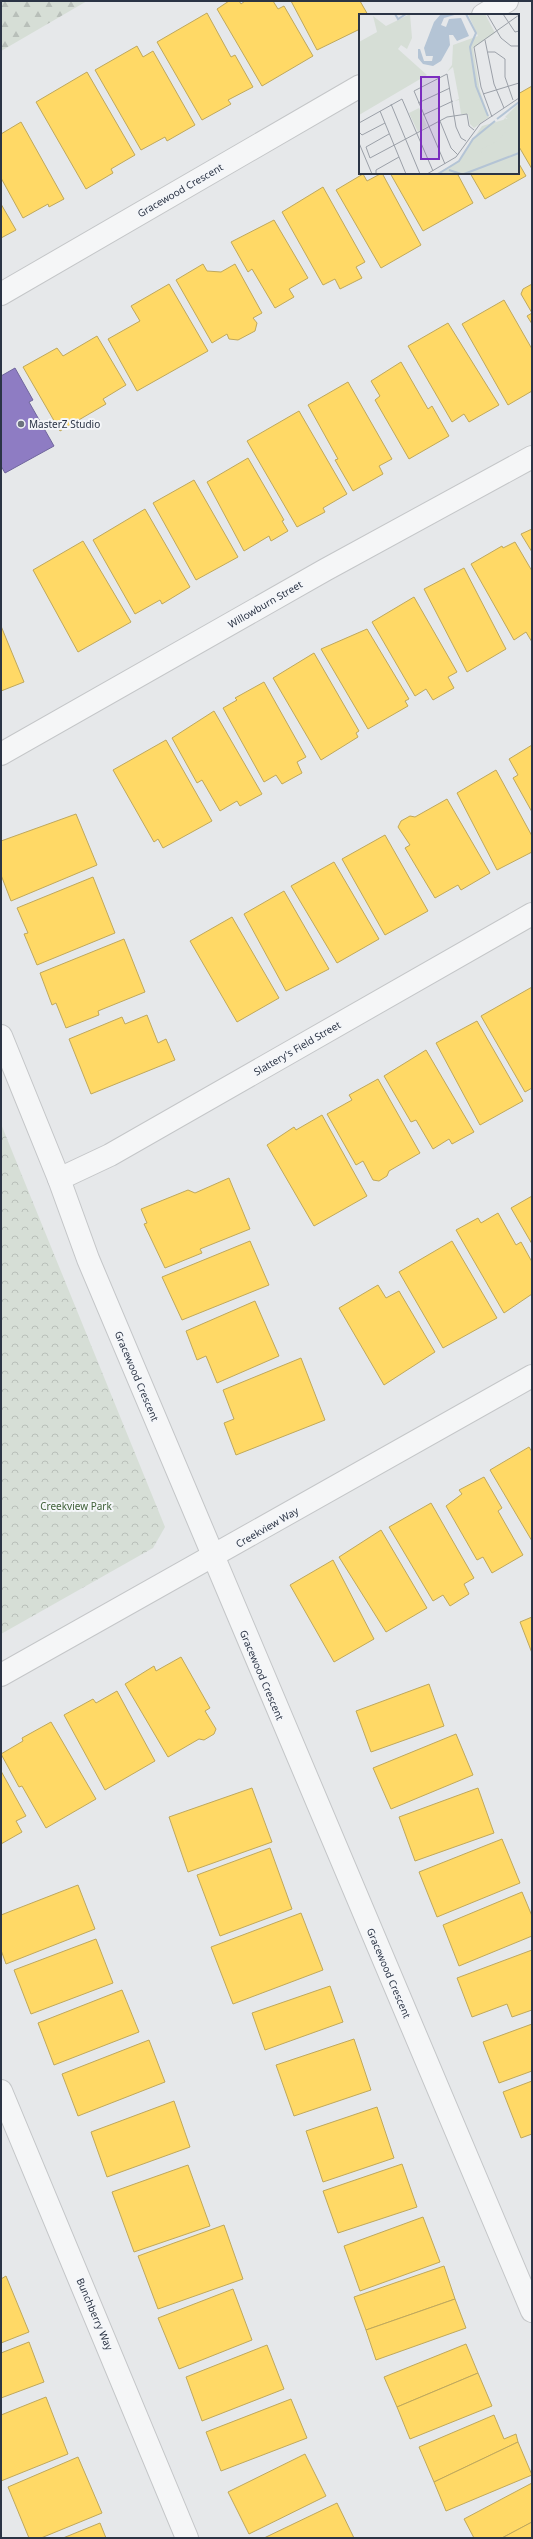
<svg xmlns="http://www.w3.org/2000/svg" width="533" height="2539" viewBox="0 0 533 2539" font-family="'Noto Sans',sans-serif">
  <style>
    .forest { fill: url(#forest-firs) }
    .park { fill: url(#park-crowns) }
    .homes { fill: #ffd966; stroke: #bfa85c }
    .offices { fill: #8e7cc3; stroke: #70669d }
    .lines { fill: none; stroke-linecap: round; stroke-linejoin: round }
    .street-casing { stroke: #c4c6c8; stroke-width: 24 }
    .street { stroke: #f5f6f7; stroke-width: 22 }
    .poi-dot { fill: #6c737f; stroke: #f4f6f9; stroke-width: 1.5 }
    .labels { text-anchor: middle; stroke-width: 4; stroke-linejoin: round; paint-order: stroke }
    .street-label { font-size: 10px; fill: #2b3445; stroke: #f4f6f9 }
    .poi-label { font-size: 10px; fill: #2b3445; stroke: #f4f6f9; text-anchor: start }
    .park-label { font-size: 10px; fill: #3f6138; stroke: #f4f6f9 }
    .inset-river { fill: none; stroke: #b4c4d5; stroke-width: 2 }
    .inset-road { fill: none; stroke: #9ba0a8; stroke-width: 1 }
    .view { fill: #7b2cbf; fill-opacity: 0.15; stroke: #7b2cbf; stroke-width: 2 }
    .inset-edge { fill: none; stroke: #2b3445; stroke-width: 2 }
  </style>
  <defs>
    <pattern id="forest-firs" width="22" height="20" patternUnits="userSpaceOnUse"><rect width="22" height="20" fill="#d6ded6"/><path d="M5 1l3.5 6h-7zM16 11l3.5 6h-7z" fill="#b8bfb9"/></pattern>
    <pattern id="park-crowns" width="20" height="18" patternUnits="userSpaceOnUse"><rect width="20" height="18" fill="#d6ded6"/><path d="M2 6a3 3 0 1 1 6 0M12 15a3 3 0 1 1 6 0" fill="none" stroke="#b8bfb9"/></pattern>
  </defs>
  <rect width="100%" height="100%" fill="#e6e8ea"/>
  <path class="forest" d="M 1,1 L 87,1 L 1,51 Z"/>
  <path class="park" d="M 1,1124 L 165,1527 L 153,1548 L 1,1634 Z"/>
  <g class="homes">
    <path d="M 229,1 L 239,1 L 241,4 L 245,1 L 273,1 L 278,9 L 284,6 L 313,56 L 262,86 L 217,9 Z"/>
    <path d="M 291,1 L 360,1 L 368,15 L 360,15 L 360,29 L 317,50 Z"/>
    <path d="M 207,13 L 231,57 L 235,55 L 253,87 L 228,100 L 231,104 L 202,120 L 157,42 Z"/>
    <path d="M 137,46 L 143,57 L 153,51 L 195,125 L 167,141 L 165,137 L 141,150 L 95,70 Z"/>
    <path d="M 87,72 L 135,155 L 111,169 L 113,173 L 86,189 L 36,102 Z"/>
    <path d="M 532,86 L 532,169 L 518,145 L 518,94 Z"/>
    <path d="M 21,122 L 64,199 L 49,207 L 48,204 L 23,218 L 1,178 L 1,134 Z"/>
    <path d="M 518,162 L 526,176 L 485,199 L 470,173 L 518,173 Z"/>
    <path d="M 382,173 L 421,245 L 381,268 L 336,190 L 363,174 L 367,181 Z"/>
    <path d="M 390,173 L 457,173 L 473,203 L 423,231 Z"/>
    <path d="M 323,187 L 365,262 L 356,267 L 362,278 L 340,289 L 335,279 L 323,285 L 282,212 Z"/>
    <path d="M 1,204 L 16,230 L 1,238 Z"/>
    <path d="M 274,220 L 308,278 L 289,289 L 294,297 L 275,308 L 252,269 L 248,272 L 231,242 Z"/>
    <path d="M 203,264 L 207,271 L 221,272 L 235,264 L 262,313 L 253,318 L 257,323 L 255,331 L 238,340 L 229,339 L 227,334 L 212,343 L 176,280 Z"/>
    <path d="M 169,284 L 208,351 L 137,391 L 108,339 L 140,321 L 131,306 Z"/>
    <path d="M 532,284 L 532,324 L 527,316 L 532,313 L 521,294 L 523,289 Z"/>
    <path d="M 504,300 L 532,349 L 532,391 L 508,405 L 462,324 Z"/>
    <path d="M 448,323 L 499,405 L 469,422 L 464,414 L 452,422 L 408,346 Z"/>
    <path d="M 97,336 L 126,385 L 103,399 L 106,404 L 60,431 L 23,367 L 57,348 L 63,356 Z"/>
    <path d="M 401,362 L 428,409 L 432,406 L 449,436 L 409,459 L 375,400 L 380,396 L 371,381 Z"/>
    <path d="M 348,382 L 392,459 L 379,466 L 383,474 L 353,491 L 335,460 L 338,459 L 308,405 Z"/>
    <path d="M 299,411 L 347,494 L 323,508 L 325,512 L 297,527 L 247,441 Z"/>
    <path d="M 248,458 L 284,520 L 282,521 L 288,531 L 271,541 L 269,536 L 244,551 L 207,482 Z"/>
    <path d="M 194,480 L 238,557 L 196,580 L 153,503 Z"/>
    <path d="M 145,509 L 190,587 L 162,604 L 160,600 L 135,614 L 93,540 Z"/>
    <path d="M 532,529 L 532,552 L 521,534 Z"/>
    <path d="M 83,541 L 131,622 L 78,652 L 33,570 Z"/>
    <path d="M 515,542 L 532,571 L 532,642 L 526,632 L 514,640 L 471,564 L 502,546 L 503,548 Z"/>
    <path d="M 464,568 L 506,649 L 467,672 L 424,589 Z"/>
    <path d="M 414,597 L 457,672 L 448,677 L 454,688 L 433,700 L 426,689 L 415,696 L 372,622 Z"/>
    <path d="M 1,626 L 24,682 L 1,691 Z"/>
    <path d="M 367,629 L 409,699 L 405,701 L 408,706 L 368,729 L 321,649 Z"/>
    <path d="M 314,653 L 359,731 L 356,733 L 358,737 L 321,760 L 273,678 Z"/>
    <path d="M 264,682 L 306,757 L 297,762 L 302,773 L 282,784 L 276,775 L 264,782 L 223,708 L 237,700 L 235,698 Z"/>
    <path d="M 214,711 L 262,794 L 240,806 L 237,801 L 220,811 L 202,780 L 197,783 L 172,738 Z"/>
    <path d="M 166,740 L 212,821 L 163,848 L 158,839 L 154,842 L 113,770 Z"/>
    <path d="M 532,745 L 532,812 L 513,778 L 518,775 L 509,759 Z"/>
    <path d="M 496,770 L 532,836 L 532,852 L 497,870 L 457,793 Z"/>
    <path d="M 447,799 L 490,873 L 461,890 L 458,885 L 435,898 L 405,848 L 410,845 L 398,827 L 401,821 L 410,816 L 415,817 Z"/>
    <path d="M 76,814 L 97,865 L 11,901 L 1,875 L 1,841 Z"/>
    <path d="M 385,835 L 428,911 L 385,935 L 342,859 Z"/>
    <path d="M 334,862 L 379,939 L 337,963 L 291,886 Z"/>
    <path d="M 93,877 L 115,933 L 37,965 L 24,934 L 28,933 L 17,908 Z"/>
    <path d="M 284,891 L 329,969 L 286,991 L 244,914 Z"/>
    <path d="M 232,917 L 279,998 L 237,1022 L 190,941 Z"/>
    <path d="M 124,939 L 145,992 L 98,1011 L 99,1015 L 66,1028 L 56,1003 L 52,1005 L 40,973 Z"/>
    <path d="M 532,987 L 532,1088 L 525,1092 L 481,1016 Z"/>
    <path d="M 147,1015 L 158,1043 L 166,1039 L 175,1060 L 91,1094 L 69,1039 L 122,1017 L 125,1024 Z"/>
    <path d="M 477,1021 L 523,1101 L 480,1125 L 436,1043 Z"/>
    <path d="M 426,1050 L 474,1132 L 452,1144 L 449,1139 L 433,1149 L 416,1120 L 411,1122 L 384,1076 Z"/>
    <path d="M 378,1079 L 420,1153 L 389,1171 L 387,1176 L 379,1181 L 373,1180 L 363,1161 L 356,1165 L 327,1114 L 352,1100 L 349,1095 Z"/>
    <path d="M 322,1115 L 367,1196 L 314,1226 L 267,1145 L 294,1127 L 296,1130 Z"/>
    <path d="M 229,1178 L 250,1229 L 200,1249 L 202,1253 L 165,1268 L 144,1224 L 147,1223 L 141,1209 L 188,1190 L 195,1193 Z"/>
    <path d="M 532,1196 L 532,1244 L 511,1208 Z"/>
    <path d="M 498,1213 L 516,1245 L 521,1242 L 532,1262 L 532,1294 L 504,1313 L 456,1230 L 478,1218 L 481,1223 Z"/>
    <path d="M 250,1241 L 269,1285 L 182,1320 L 162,1277 Z"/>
    <path d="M 452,1241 L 497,1318 L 443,1348 L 399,1272 Z"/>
    <path d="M 378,1285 L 386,1298 L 399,1291 L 435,1352 L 384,1385 L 339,1308 Z"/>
    <path d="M 255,1301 L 279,1356 L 217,1383 L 206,1356 L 197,1360 L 186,1331 Z"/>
    <path d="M 301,1358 L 325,1420 L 236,1455 L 224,1423 L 234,1419 L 223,1390 Z"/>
    <path d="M 529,1447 L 532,1452 L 532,1541 L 490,1470 Z"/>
    <path d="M 484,1477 L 502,1508 L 498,1511 L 523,1555 L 492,1573 L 483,1557 L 477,1560 L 446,1506 L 462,1494 L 459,1490 Z"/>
    <path d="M 431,1503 L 474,1578 L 464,1584 L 469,1594 L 450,1606 L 443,1595 L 433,1601 L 389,1527 Z"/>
    <path d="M 381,1530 L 427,1608 L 386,1632 L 339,1557 Z"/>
    <path d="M 333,1560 L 374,1639 L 334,1662 L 290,1585 Z"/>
    <path d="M 532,1617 L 532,1653 L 520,1622 Z"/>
    <path d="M 181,1657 L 210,1708 L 205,1711 L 216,1729 L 214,1734 L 204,1740 L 199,1739 L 168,1757 L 125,1684 L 154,1666 L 156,1671 Z"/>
    <path d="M 429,1684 L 444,1726 L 371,1752 L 356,1711 Z"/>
    <path d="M 117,1691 L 155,1761 L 105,1790 L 64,1715 L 93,1699 L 96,1703 Z"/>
    <path d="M 51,1722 L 96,1799 L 46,1828 L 22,1786 L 19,1787 L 1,1754 L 23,1741 L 22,1738 Z"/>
    <path d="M 456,1734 L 473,1775 L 391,1809 L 373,1768 Z"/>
    <path d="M 1,1771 L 26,1816 L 16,1821 L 22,1832 L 1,1844 Z"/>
    <path d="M 252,1788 L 272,1842 L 188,1872 L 169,1817 Z"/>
    <path d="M 478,1788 L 494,1833 L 415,1861 L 399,1817 Z"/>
    <path d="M 502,1839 L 520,1883 L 437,1917 L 419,1872 Z"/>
    <path d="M 270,1848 L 292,1909 L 220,1936 L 197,1875 Z"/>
    <path d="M 78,1885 L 95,1929 L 6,1964 L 1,1950 L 1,1915 Z"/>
    <path d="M 522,1892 L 532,1916 L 532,1936 L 459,1966 L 443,1925 Z"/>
    <path d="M 301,1913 L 323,1970 L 233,2004 L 211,1947 Z"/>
    <path d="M 96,1939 L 113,1983 L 31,2014 L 14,1970 Z"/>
    <path d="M 532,1950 L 532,2010 L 512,2017 L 507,2004 L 472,2017 L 457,1978 Z"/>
    <path d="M 330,1986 L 343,2022 L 265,2050 L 252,2013 Z"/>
    <path d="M 122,1990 L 139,2032 L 54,2065 L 38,2023 Z"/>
    <path d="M 532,2024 L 532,2071 L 499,2083 L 483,2042 Z"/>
    <path d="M 354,2039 L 371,2090 L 294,2116 L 276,2065 Z"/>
    <path d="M 149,2040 L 165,2082 L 78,2116 L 62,2074 Z"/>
    <path d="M 532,2081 L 532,2134 L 521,2138 L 503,2092 Z"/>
    <path d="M 174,2101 L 190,2147 L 107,2177 L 91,2132 Z"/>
    <path d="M 377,2107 L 394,2158 L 323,2182 L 306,2131 Z"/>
    <path d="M 402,2164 L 417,2207 L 338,2233 L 323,2191 Z"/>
    <path d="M 188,2165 L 210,2226 L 134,2252 L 112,2192 Z"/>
    <path d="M 423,2217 L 440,2262 L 360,2291 L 344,2246 Z"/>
    <path d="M 224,2225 L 243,2279 L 158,2309 L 138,2256 Z"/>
    <path d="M 444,2266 L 455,2299 L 366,2330 L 354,2297 Z"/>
    <path d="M 6,2276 L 29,2332 L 1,2343 L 1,2279 Z"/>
    <path d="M 233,2289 L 252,2340 L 179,2369 L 158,2318 Z"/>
    <path d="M 455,2299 L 466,2328 L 376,2360 L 366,2330 Z"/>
    <path d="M 29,2342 L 44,2382 L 1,2398 L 1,2353 Z"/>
    <path d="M 466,2344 L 478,2373 L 397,2407 L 384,2377 Z"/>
    <path d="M 267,2345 L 284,2389 L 202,2421 L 186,2377 Z"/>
    <path d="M 478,2373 L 492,2406 L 410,2439 L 397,2407 Z"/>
    <path d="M 46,2397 L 68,2454 L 1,2481 L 1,2415 Z"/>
    <path d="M 291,2399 L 307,2438 L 221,2471 L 206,2432 Z"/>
    <path d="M 494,2415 L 504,2439 L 516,2434 L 518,2442 L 434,2482 L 419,2447 Z"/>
    <path d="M 518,2442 L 532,2475 L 446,2511 L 434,2482 Z"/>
    <path d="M 305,2454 L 326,2496 L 249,2534 L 228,2492 Z"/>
    <path d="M 78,2457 L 102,2513 L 41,2538 L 29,2538 L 8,2487 Z"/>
    <path d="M 532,2483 L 532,2522 L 502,2538 L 474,2538 L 464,2519 Z"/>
    <path d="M 337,2503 L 354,2538 L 264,2538 Z"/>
    <path d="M 532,2522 L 532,2538 L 502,2538 Z"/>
    <path d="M 100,2523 L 106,2538 L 63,2538 Z"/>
  </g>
  <path class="offices" d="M 15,368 L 33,400 L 29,402 L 54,446 L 5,473 L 1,466 L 1,376 Z"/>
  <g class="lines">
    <defs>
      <g id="street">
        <path d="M 483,15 L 507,1"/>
        <path d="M 1,294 L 360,86"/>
        <path d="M 1,754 L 325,570 L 532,457"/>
        <path d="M 1,1036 L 59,1179 L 88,1259 L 532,2311"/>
        <path d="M 59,1179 L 110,1155 L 532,914"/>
        <path d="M 1,1675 L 532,1376"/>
        <path d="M 1,2091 L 187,2538"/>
      </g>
    </defs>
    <use href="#street" class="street-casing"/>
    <use href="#street" class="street"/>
  </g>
  <circle class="poi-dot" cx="21" cy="424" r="4"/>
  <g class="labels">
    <g class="street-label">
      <text transform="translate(180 190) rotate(-30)" y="4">Gracewood Crescent</text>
      <text transform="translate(265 604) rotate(-30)" y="4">Willowburn Street</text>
      <text transform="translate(297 1048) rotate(-30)" y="4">Slattery's Field Street</text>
      <text transform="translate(137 1376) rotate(67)" y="4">Gracewood Crescent</text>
      <text transform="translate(267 1527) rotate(-30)" y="4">Creekview Way</text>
      <text transform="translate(262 1675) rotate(67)" y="4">Gracewood Crescent</text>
      <text transform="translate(389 1973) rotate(67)" y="4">Gracewood Crescent</text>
      <text transform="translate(95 2314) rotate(67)" y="4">Bunchberry Way</text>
    </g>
    <g class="poi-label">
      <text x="29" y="428">MasterZ Studio</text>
    </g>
    <g class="park-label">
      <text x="76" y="1510">Creekview Park</text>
    </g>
  </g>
  <g transform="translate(359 14)">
    <rect width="160" height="160" fill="#e6e8ea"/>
    <path d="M 51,0 L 53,24 L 48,35 L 42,31 L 39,35 L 68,61 L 0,101 L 0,28 L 18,18 L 14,2 L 27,12 ZM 160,93 L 160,160 L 103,160 L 123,130 L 146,104 L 148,105 Z" fill="#d6ded6"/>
    <path d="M 160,89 L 160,100 L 149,105 L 146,103 ZM 144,106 L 149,110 L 148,116 L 140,126 L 123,135 L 119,154 L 107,160 L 76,160 L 99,148 L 123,112 Z" fill="#d6ded6"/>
    <path d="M 109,0 L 126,0 L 136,19 L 114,34 L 121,77 L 130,103 L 115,114 L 111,110 L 109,100 L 102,100 L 100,86 L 95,87 L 100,85 L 94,53 L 88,58 L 93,51 L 94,31 L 119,22 ZM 60,94 L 68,112 L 59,118 L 50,99 Z" fill="#d6ded6"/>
    <path d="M 82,0 L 99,0 L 85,4 L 82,11 L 87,13 L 90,5 L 102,4 L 110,22 L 98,27 L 94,21 L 90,21 L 91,31 L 82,47 L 74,52 L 64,50 L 59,44 L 59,35 L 61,35 L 65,47 L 73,47 L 74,42 L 67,42 L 65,34 L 75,8 Z" fill="#b4c4d5"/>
    <path class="inset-river" d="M 36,0 L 39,5 L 47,0M 107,0 L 117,19 L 111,33 L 117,72 L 129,102M 138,105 L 160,88M 90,156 L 102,160M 79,160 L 100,147 L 114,125 L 136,107M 105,160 L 160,139"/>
    <path class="inset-road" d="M 128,0 L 142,24 L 152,32 L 160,32M 144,0 L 156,18 L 160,17M 126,26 L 135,70 L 145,94M 129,38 L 136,38 L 146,45 L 146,63 L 154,86M 160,44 L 160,63M 124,80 L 160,69M 59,89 L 91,74M 32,90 L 61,160M 21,97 L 47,160M 64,101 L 94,87M 133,103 L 122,73 L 115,33 L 160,1M 81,107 L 92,134 L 99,141M 0,109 L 43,85 L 74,157M 0,118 L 3,121 L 26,109M 30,120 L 7,133 L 11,144 L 88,103 L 108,100 L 110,112 L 115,116M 0,129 L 13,160M 86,150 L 55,77 L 88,60 L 97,113 L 102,124 L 107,127M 17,160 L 17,156 L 40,143M 68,160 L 97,143 L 121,110 L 160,84"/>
    <path class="view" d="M 62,63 L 80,63 L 80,145 L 62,145 Z"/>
    <rect width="160" height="160" class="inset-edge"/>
  </g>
  <rect width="533" height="2539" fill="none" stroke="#2b3445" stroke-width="4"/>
</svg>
